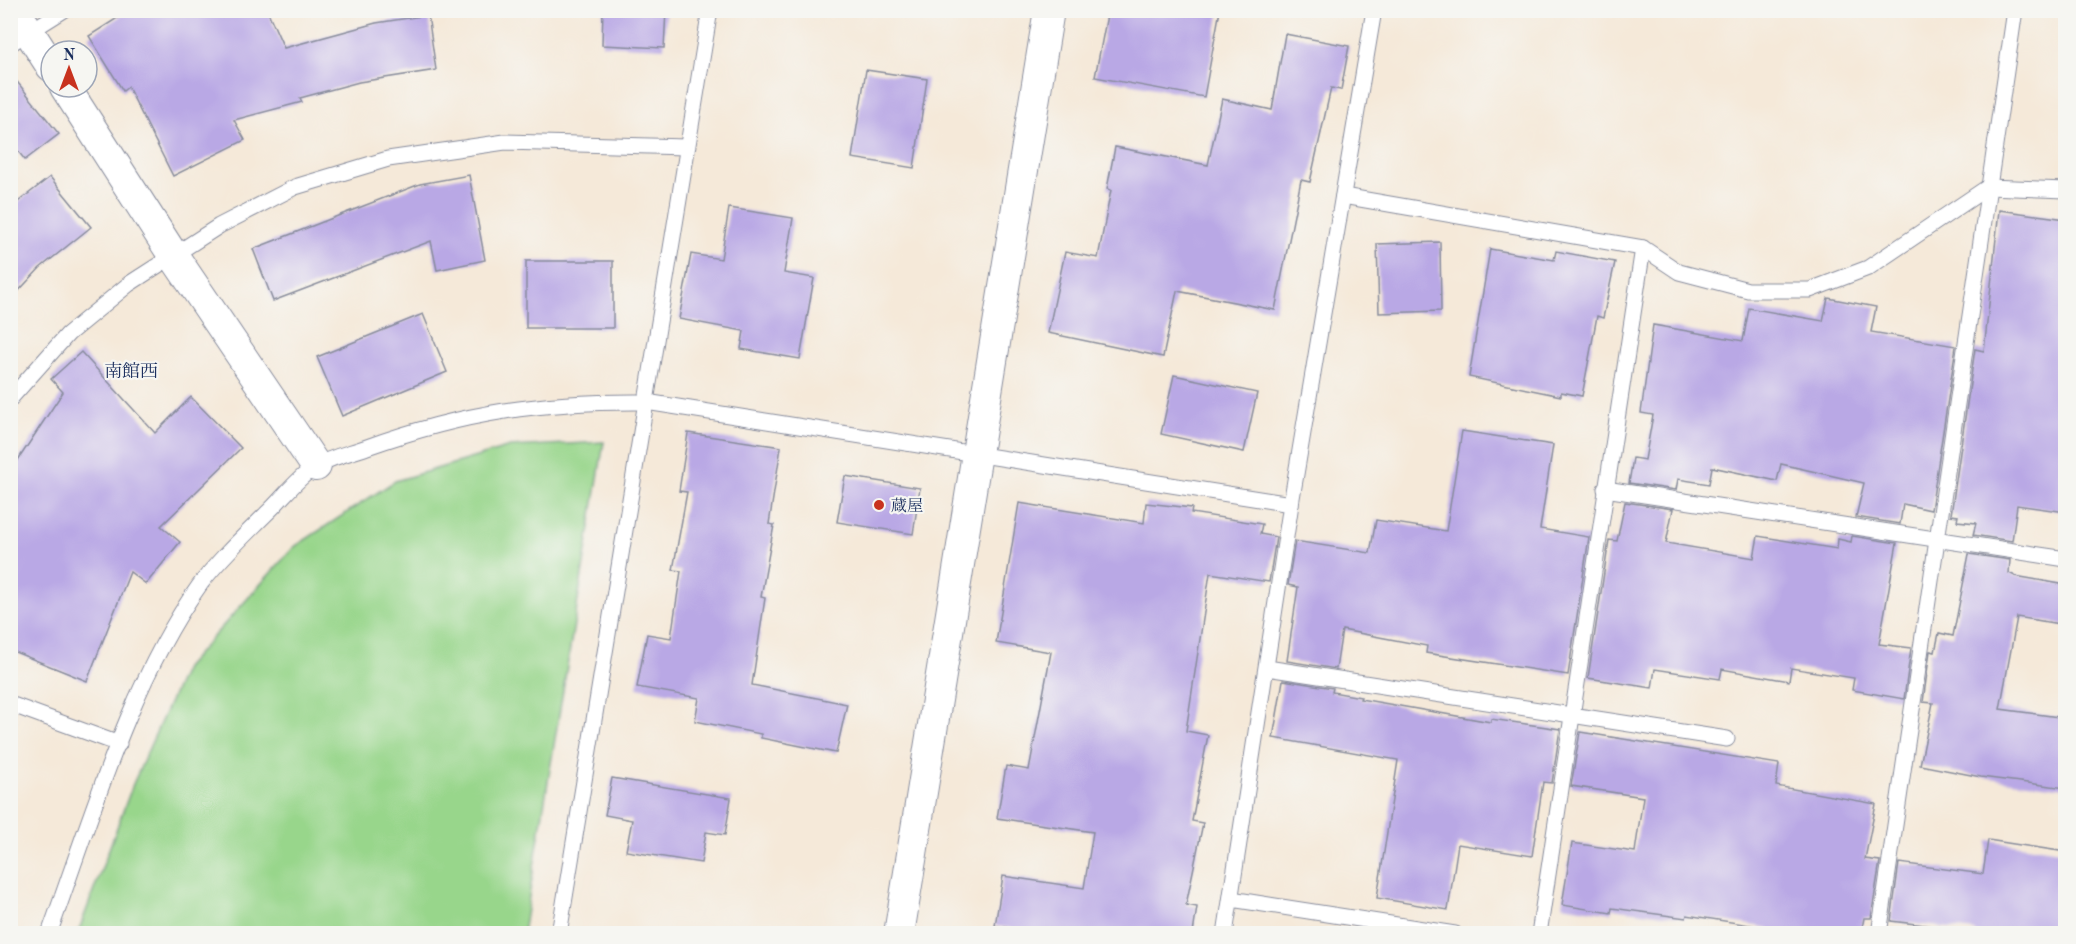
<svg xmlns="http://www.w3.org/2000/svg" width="2076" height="944" viewBox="0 0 2076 944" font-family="'Old Standard TT','Noto Serif JP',serif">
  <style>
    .green { fill: #98d68b; stroke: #5a8274; stroke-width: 1.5 }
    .building { fill: #b9a8e5 }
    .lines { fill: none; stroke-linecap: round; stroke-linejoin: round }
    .service-casing { stroke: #888c9c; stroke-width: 17 }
    .minor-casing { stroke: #888c9c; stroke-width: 32 }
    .service { stroke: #fff; stroke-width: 15 }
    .minor { stroke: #fff; stroke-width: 30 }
    .poi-dot { fill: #c8321e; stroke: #f6f6f2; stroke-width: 2 }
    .labels { text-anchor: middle; stroke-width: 4.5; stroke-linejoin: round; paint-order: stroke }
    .poi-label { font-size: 16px; fill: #1b2f5e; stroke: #f6f6f2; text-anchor: start }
    .neighbourhood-label { font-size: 18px; fill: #1b2f5e; stroke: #f6f6f2 }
  </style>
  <rect width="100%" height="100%" fill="#f6f6f2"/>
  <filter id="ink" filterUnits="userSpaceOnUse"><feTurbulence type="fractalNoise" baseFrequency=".0167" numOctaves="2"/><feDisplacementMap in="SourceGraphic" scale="12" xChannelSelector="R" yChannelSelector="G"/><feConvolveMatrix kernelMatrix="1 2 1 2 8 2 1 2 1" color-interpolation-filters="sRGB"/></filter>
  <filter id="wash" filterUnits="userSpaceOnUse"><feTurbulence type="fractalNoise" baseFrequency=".008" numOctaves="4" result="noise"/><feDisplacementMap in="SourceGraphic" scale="24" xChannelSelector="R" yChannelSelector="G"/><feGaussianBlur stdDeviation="1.35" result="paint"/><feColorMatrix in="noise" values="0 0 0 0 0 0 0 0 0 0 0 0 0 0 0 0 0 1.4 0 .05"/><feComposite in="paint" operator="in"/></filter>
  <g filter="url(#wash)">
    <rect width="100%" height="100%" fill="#f5e9d9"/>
    <path class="green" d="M 604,442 L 523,933 L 78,933 L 133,784 L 185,668 L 294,547 L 395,481 L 510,447 Z"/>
    <g id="blocks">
      <g class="building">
        <path d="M 130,10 L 267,10 L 284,48 L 376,23 L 428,15 L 436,70 L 359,82 L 300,98 L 302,102 L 234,120 L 245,140 L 173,176 L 128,87 L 123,91 L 89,36 Z"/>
        <path d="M 603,10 L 666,10 L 664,48 L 602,45 Z"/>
        <path d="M 1108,10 L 1220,10 L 1204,97 L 1095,77 Z"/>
        <path d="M 1285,34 L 1349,46 L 1341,90 L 1331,88 L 1310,182 L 1301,180 L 1275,310 L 1177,291 L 1163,357 L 1048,333 L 1065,252 L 1098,258 L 1111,190 L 1107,189 L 1115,147 L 1208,165 L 1222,99 L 1272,110 Z"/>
        <path d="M 866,70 L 927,79 L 914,168 L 852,158 Z"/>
        <path d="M 10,73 L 59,134 L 25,160 L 10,141 Z"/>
        <path d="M 469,175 L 485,260 L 437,270 L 431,241 L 273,301 L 253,249 L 420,184 Z"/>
        <path d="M 50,177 L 91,227 L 40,268 L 10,300 L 10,208 Z"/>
        <path d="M 729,208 L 793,218 L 784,273 L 814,278 L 800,359 L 741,349 L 744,331 L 679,319 L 691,254 L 721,259 Z"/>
        <path d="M 1999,210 L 2066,219 L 2066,512 L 2017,505 L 2012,541 L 1973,535 L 1976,523 L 1957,521 L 1958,516 L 1951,515 L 1975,349 L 1984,351 Z"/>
        <path d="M 1440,242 L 1441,311 L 1379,313 L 1377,244 Z"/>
        <path d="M 1490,249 L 1554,260 L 1556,251 L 1615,262 L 1603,318 L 1597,316 L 1582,396 L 1561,392 L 1561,396 L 1469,377 Z"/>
        <rect x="526" y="261" width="87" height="67"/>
        <path d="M 1828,298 L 1876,307 L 1871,332 L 1956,346 L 1931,510 L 1903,504 L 1900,524 L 1856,517 L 1864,483 L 1781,464 L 1777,481 L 1712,467 L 1709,484 L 1678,479 L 1676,490 L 1629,483 L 1633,458 L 1645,460 L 1653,415 L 1641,413 L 1653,325 L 1743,341 L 1749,308 L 1823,321 Z"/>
        <path d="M 423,314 L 447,372 L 342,416 L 317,357 Z"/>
        <path d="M 81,352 L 155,433 L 191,397 L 241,448 L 161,526 L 180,542 L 146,584 L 130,572 L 87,681 L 10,650 L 10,472 L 63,392 L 51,379 Z"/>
        <path d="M 1174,375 L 1257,393 L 1244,452 L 1161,434 Z"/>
        <path d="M 1462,431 L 1553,445 L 1540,529 L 1589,537 L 1568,675 L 1426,653 L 1427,646 L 1342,630 L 1336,669 L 1287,661 L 1298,587 L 1288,585 L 1295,541 L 1370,553 L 1376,520 L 1446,531 Z"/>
        <path d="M 688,433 L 781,447 L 769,524 L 774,525 L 761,597 L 765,598 L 752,685 L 847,704 L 836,753 L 761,738 L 761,734 L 695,721 L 699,698 L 637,687 L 647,634 L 671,638 L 681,571 L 673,570 L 687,492 L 679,491 Z"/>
        <path d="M 845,476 L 920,488 L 913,534 L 837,522 Z"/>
        <path d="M 1625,502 L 1673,509 L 1666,543 L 1754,558 L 1758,536 L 1837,549 L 1838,539 L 1851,542 L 1852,536 L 1897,543 L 1879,644 L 1911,648 L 1904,699 L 1852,690 L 1854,678 L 1791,668 L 1789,681 L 1722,669 L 1720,679 L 1655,669 L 1652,688 L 1588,678 L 1609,540 L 1617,541 Z"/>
        <path d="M 1019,503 L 1144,523 L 1146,503 L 1192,508 L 1191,513 L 1262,524 L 1260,534 L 1276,537 L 1269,582 L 1210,573 L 1186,731 L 1208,735 L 1192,821 L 1203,823 L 1186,905 L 1197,907 L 1193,933 L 1046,933 L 995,926 L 1003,876 L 1084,888 L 1093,832 L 997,818 L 1006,766 L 1029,770 L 1051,652 L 996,643 Z"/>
        <path d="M 1969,554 L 2010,560 L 2009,573 L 2015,576 L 2066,585 L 2066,625 L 2017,617 L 2000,709 L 2066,718 L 2066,788 L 1981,777 L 1920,765 L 1933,703 L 1923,702 L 1930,651 L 1935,652 L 1939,633 L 1953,636 Z"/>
        <path d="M 1283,680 L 1333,688 L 1332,692 L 1361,697 L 1360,699 L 1491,722 L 1491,719 L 1560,729 L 1552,783 L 1543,782 L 1532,856 L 1458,844 L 1448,910 L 1377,898 L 1398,760 L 1273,738 Z"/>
        <path d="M 1580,732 L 1779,764 L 1776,786 L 1876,804 L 1865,859 L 1880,861 L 1871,918 L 1864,918 L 1861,933 L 1768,933 L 1769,928 L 1687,915 L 1686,918 L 1612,908 L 1611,913 L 1562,905 L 1572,843 L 1635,852 L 1643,797 L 1571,786 Z"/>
        <path d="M 612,778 L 731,798 L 725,835 L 706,832 L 701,863 L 626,851 L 632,820 L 605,815 Z"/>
        <path d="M 1988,840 L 2066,852 L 2066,933 L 1974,933 L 1975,931 L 1891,921 L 1899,863 L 1983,874 Z"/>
      </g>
    </g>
  </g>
  <g filter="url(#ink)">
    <use href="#blocks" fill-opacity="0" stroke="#888c9c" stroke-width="1.5"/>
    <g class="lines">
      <defs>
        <g id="service">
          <path d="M 10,44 L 64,10"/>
          <path d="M 1343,196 L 1643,248 L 1679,272 L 1748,290 L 1810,290 L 1868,268 L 1988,187 L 2066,190"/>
          <path d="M 10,399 L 68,334 L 129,284 L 219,226 L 295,187 L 388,159 L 505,142 L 686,147"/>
          <path d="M 1605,489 L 2066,559"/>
          <path d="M 1267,668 L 1727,739"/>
          <path d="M 10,704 L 119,744"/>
          <path d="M 1231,899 L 1455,934"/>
          <path d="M 49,934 C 90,822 130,682 199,586 C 218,560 244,536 267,513 C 282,499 298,477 316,466 C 330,457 351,453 367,447 C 465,412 543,401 646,402 L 1291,504"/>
          <path d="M 559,934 L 710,10"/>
          <path d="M 1225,934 L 1291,504 L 1374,10"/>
          <path d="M 1539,934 L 1643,248"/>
          <path d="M 1879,934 L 2015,10"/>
        </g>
        <g id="minor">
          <path d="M 15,10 L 51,66"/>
          <path d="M 65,87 L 173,255 L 316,466"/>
          <path d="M 899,934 L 1049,10"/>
        </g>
      </defs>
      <use href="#service" class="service-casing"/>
      <use href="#minor" class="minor-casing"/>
      <use href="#service" class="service"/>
      <use href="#minor" class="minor"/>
    </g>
  </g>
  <circle class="poi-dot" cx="879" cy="505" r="6"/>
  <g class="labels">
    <g class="poi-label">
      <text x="891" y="511">蔵屋</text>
    </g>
    <g class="neighbourhood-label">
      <text x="131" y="377">南館西</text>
    </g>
  </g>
  <rect width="2076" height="944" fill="none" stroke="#f6f6f2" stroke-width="36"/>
  <g transform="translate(69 69)"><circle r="28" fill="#f6f6f2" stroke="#9ea6b7" stroke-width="1.5"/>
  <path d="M0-4.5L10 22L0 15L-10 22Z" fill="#c8321e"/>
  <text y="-9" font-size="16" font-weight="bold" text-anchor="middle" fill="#1b2f5e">N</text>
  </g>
</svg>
